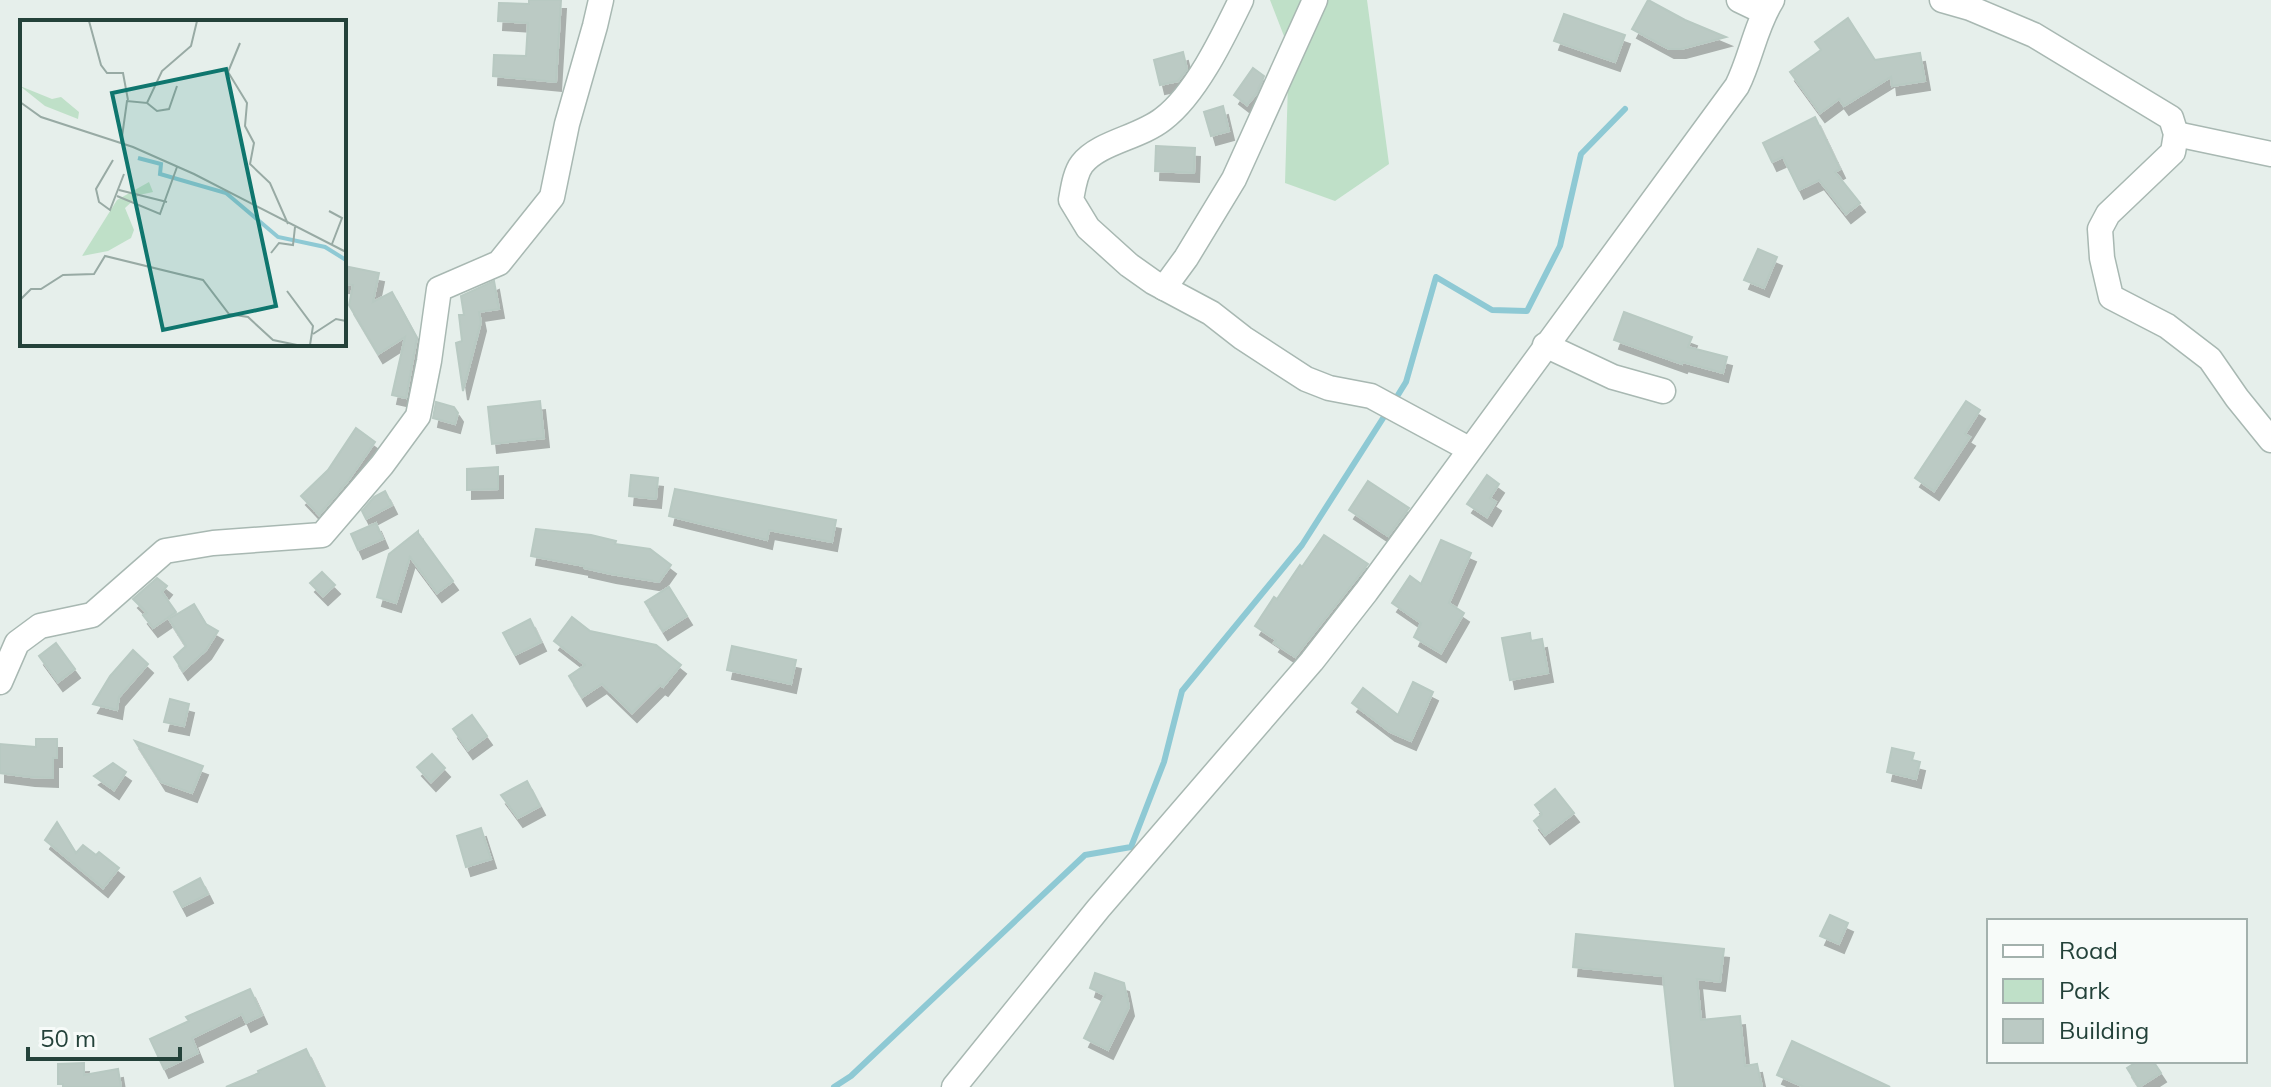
<svg xmlns="http://www.w3.org/2000/svg" width="2271" height="1087" viewBox="0 0 2271 1087" font-family="Mulish,sans-serif">
  <style>
    .green { fill: #bfe0c8 }
    .lines { fill: none; stroke-linecap: round; stroke-linejoin: round }
    .stream { stroke: #8ec9d4; stroke-width: 6 }
    .building { fill: #bbcac4; stroke: #b8c9c2; stroke-width: 2; filter: url(#shadow) }
    .minor-casing { stroke: #a8b8b2; stroke-width: 27 }
    .minor { stroke: #fff; stroke-width: 24 }
    .inset-river { fill: none; stroke: #8ec9d4; stroke-width: 4 }
    .inset-road { fill: none; stroke: #98aaa4; stroke-width: 2 }
    .view { fill: #0f766e; fill-opacity: 0.15; stroke: #0f766e; stroke-width: 4 }
    .inset-edge { fill: none; stroke: #24423a; stroke-width: 4 }
  </style>
  <defs>
    <filter id="shadow"><feDropShadow dx="5" dy="9" stdDeviation="0" flood-color="#0004"/></filter>
  </defs>
  <rect width="100%" height="100%" fill="#e6efeb"/>
  <path class="green" d="M 1270,0 L 1367,0 L 1389,164 L 1335,201 L 1285,183 L 1289,49 Z"/>
  <g class="lines">
    <g class="stream">
      <path d="M 1393,403 L 1406,382 L 1436,277 L 1492,310 L 1527,311 L 1560,246 L 1581,154 L 1625,109"/>
      <path d="M 834,1087 L 851,1076 L 1085,855 L 1131,847 L 1164,762 L 1182,691 L 1302,545 L 1387,412"/>
    </g>
  </g>
  <g class="building">
    <path d="M 529,0 L 561,0 L 556,82 L 493,76 L 494,55 L 526,56 L 528,23 L 498,21 L 499,3 L 529,4 Z"/>
    <path d="M 1648,0 L 1685,20 L 1726,37 L 1681,49 L 1669,49 L 1632,29 Z"/>
    <path d="M 1564,14 L 1625,35 L 1615,62 L 1554,41 Z"/>
    <path d="M 1848,18 L 1875,60 L 1920,53 L 1925,81 L 1892,86 L 1891,77 L 1844,106 L 1839,99 L 1820,113 L 1790,72 L 1821,50 L 1815,42 Z"/>
    <path d="M 1183,52 L 1187,69 L 1185,72 L 1178,81 L 1160,85 L 1154,60 Z"/>
    <path d="M 1253,68 L 1264,76 L 1257,93 L 1247,105 L 1234,95 Z"/>
    <path d="M 1223,106 L 1229,131 L 1211,136 L 1204,112 Z"/>
    <path d="M 1815,117 L 1840,169 L 1835,172 L 1860,203 L 1846,214 L 1819,180 L 1799,190 L 1783,157 L 1772,162 L 1763,143 Z"/>
    <path d="M 1156,146 L 1195,148 L 1194,173 L 1155,171 Z"/>
    <path d="M 1758,249 L 1777,257 L 1764,288 L 1744,280 Z"/>
    <path d="M 344,266 L 379,273 L 373,302 L 392,292 L 417,338 L 406,398 L 392,395 L 405,337 L 378,354 L 349,305 L 353,285 L 344,284 Z"/>
    <path d="M 494,281 L 499,309 L 479,312 L 481,322 L 463,391 L 456,343 L 462,341 L 459,315 L 464,315 L 461,296 Z"/>
    <path d="M 1624,312 L 1692,337 L 1688,347 L 1727,357 L 1723,373 L 1683,362 L 1682,364 L 1614,340 Z"/>
    <path d="M 540,401 L 544,438 L 492,444 L 488,407 Z"/>
    <path d="M 1966,401 L 1980,410 L 1965,434 L 1970,437 L 1934,491 L 1915,478 Z"/>
    <path d="M 436,402 L 454,407 L 458,413 L 455,424 L 433,418 Z"/>
    <path d="M 356,428 L 375,442 L 348,481 L 319,515 L 301,496 L 328,470 Z"/>
    <path d="M 498,467 L 498,489 L 467,490 L 467,469 Z"/>
    <path d="M 631,475 L 658,478 L 656,499 L 629,496 Z"/>
    <path d="M 1487,475 L 1499,484 L 1490,498 L 1496,502 L 1487,517 L 1467,504 Z"/>
    <path d="M 1368,481 L 1409,508 L 1388,536 L 1349,510 Z"/>
    <path d="M 675,489 L 836,520 L 832,542 L 769,530 L 767,540 L 669,516 Z"/>
    <path d="M 385,491 L 392,505 L 366,519 L 362,511 L 374,497 Z"/>
    <path d="M 376,523 L 383,539 L 358,550 L 351,534 Z"/>
    <path d="M 536,529 L 591,535 L 616,541 L 615,544 L 650,549 L 671,565 L 659,582 L 611,574 L 584,568 L 584,566 L 531,556 Z"/>
    <path d="M 418,531 L 418,533 L 453,581 L 437,593 L 410,557 L 396,603 L 377,597 L 389,554 Z"/>
    <path d="M 1324,535 L 1368,564 L 1295,657 L 1274,643 L 1276,640 L 1255,626 L 1274,597 L 1277,599 L 1300,565 L 1302,567 Z"/>
    <path d="M 1441,540 L 1471,553 L 1449,603 L 1464,613 L 1441,653 L 1414,637 L 1421,623 L 1392,603 L 1410,576 L 1421,584 Z"/>
    <path d="M 322,572 L 335,585 L 323,596 L 310,583 Z"/>
    <path d="M 157,578 L 167,586 L 162,592 L 176,612 L 153,628 L 143,615 L 147,613 L 133,599 Z"/>
    <path d="M 669,587 L 687,616 L 663,631 L 645,602 Z"/>
    <path d="M 194,604 L 206,624 L 218,631 L 206,650 L 183,671 L 174,657 L 186,646 L 169,619 Z"/>
    <path d="M 572,617 L 590,631 L 656,645 L 681,665 L 663,687 L 660,685 L 632,713 L 602,684 L 582,697 L 569,676 L 585,665 L 554,641 Z"/>
    <path d="M 530,619 L 541,642 L 515,655 L 503,633 Z"/>
    <path d="M 1530,633 L 1531,641 L 1542,639 L 1548,673 L 1510,680 L 1502,638 Z"/>
    <path d="M 56,643 L 75,669 L 58,682 L 39,656 Z"/>
    <path d="M 732,646 L 796,660 L 791,684 L 727,670 Z"/>
    <path d="M 133,650 L 148,664 L 119,697 L 117,710 L 93,704 L 110,676 Z"/>
    <path d="M 1413,682 L 1433,692 L 1411,741 L 1390,732 L 1352,703 L 1363,688 L 1398,715 Z"/>
    <path d="M 170,699 L 189,704 L 184,726 L 164,722 Z"/>
    <path d="M 472,715 L 487,736 L 468,750 L 453,729 Z"/>
    <path d="M 36,739 L 57,739 L 57,758 L 53,758 L 53,778 L 30,777 L 0,773 L 0,744 L 36,747 Z"/>
    <path d="M 135,741 L 203,766 L 192,793 L 161,782 Z"/>
    <path d="M 1892,748 L 1914,753 L 1912,760 L 1920,762 L 1916,779 L 1887,772 Z"/>
    <path d="M 432,754 L 445,768 L 431,782 L 417,767 Z"/>
    <path d="M 113,763 L 126,772 L 114,790 L 94,776 Z"/>
    <path d="M 527,781 L 540,806 L 518,818 L 501,795 Z"/>
    <path d="M 1555,789 L 1574,813 L 1545,835 L 1534,821 L 1542,814 L 1535,805 Z"/>
    <path d="M 57,822 L 76,853 L 83,845 L 96,855 L 99,852 L 119,868 L 103,888 L 45,840 Z"/>
    <path d="M 481,828 L 491,859 L 466,867 L 457,836 Z"/>
    <path d="M 200,878 L 208,894 L 182,907 L 174,892 Z"/>
    <path d="M 1830,915 L 1848,923 L 1839,944 L 1820,936 Z"/>
    <path d="M 1576,934 L 1724,949 L 1720,982 L 1697,979 L 1701,1020 L 1740,1016 L 1745,1066 L 1757,1064 L 1762,1087 L 1675,1087 L 1663,976 L 1573,967 Z"/>
    <path d="M 1095,973 L 1124,983 L 1129,1007 L 1108,1050 L 1084,1038 L 1105,995 L 1090,988 Z"/>
    <path d="M 250,989 L 262,1015 L 246,1023 L 242,1014 L 192,1038 L 198,1053 L 164,1069 L 150,1039 L 189,1021 L 186,1017 Z"/>
    <path d="M 1792,1041 L 1890,1087 L 1804,1087 L 1777,1075 Z"/>
    <path d="M 306,1049 L 324,1087 L 226,1087 L 259,1073 L 258,1071 Z"/>
    <path d="M 2138,1061 L 2153,1061 L 2161,1073 L 2139,1087 L 2127,1068 Z"/>
    <path d="M 84,1063 L 84,1075 L 118,1069 L 121,1087 L 63,1087 L 63,1084 L 58,1084 L 58,1064 Z"/>
  </g>
  <g class="lines">
    <defs>
      <g id="minor">
        <path d="M 1241,0 C 1223,37 1196,94 1163,119 C 1139,138 1099,142 1082,164 C 1075,173 1073,189 1071,200 L 1088,228 L 1129,265 L 1153,282 L 1211,313 L 1243,338 L 1306,379 L 1329,388 L 1371,396 L 1469,449"/>
        <path d="M 1739,0 L 1764,12"/>
        <path d="M 1942,0 L 1970,8 L 2034,35 L 2171,118 L 2176,134 L 2173,152 L 2108,214 L 2100,229 L 2102,258 L 2111,297 L 2167,326 L 2210,359 L 2237,398 L 2271,440"/>
        <path d="M 2176,134 L 2271,154"/>
        <path d="M 1164,288 L 1186,258 L 1234,179 L 1315,0"/>
        <path d="M 1545,345 L 1613,377 L 1663,391"/>
        <path d="M 0,682 L 17,643 L 40,626 L 92,615 L 165,551 L 213,543 L 322,535 L 382,465 L 418,416 L 429,361 L 439,289 L 499,263 L 552,197 L 567,124 L 595,26 L 601,0"/>
        <path d="M 954,1087 L 1098,909 L 1312,661 L 1366,592 L 1737,86 C 1751,58 1755,27 1772,0"/>
      </g>
    </defs>
    <use href="#minor" class="minor-casing"/>
    <use href="#minor" class="minor"/>
  </g>
  <g transform="translate(20 20)">
    <rect width="326" height="326" fill="#e6efeb"/>
    <path d="M 0,66 L 32,79 L 41,77 L 59,92 L 58,99 L 25,86 ZM 129,162 L 133,172 L 119,175 L 105,188 L 114,210 L 111,218 L 88,231 L 62,236 L 97,180 Z" fill="#bfe0c8"/>
    <path class="inset-river" d="M 118,138 L 141,144 L 140,154 L 206,173 L 258,217 L 305,227 L 326,240"/>
    <path class="inset-road" d="M 69,1 L 81,45 L 87,53 L 103,53 L 108,80M 220,23 L 208,52 L 227,83 L 225,106 L 234,123 L 230,144 L 250,163 L 268,204M 0,82 L 21,97 L 113,127 L 174,154 L 326,232M 127,83 L 137,91 L 149,89 L 157,66M 101,124 L 107,81 L 127,83 L 142,51 L 171,26 L 177,1M 93,140 L 76,169 L 79,182 L 90,190 L 104,154M 99,170 L 147,182M 97,176 L 140,194 L 157,147M 309,191 L 322,198 L 312,224M 251,233 L 259,223 L 273,225 L 275,207M 267,271 L 293,306 L 290,325M 0,280 L 11,269 L 21,269 L 43,255 L 74,254 L 85,236 L 183,260 L 209,294 L 228,297 L 253,320 L 277,325M 293,314 L 316,299 L 326,301"/>
    <path class="view" d="M 206,49 L 256,286 L 143,310 L 92,73 Z"/>
    <rect width="326" height="326" class="inset-edge"/>
  </g>
  <rect x="1987" y="919" width="260" height="144" fill="#f7fbf9" stroke="#a3b1ad" stroke-width="2"/>
  <rect x="2003" y="945" width="40" height="12" fill="#ffffff" stroke="#a3b1ad" stroke-width="2"/>
  <text x="2059" y="959" font-size="24" fill="#24423a">Road</text>
  <rect x="2003" y="979" width="40" height="24" fill="#bfe0c8" stroke="#a3b1ad" stroke-width="2"/>
  <text x="2059" y="999" font-size="24" fill="#24423a">Park</text>
  <rect x="2003" y="1019" width="40" height="24" fill="#bbcac4" stroke="#a3b1ad" stroke-width="2"/>
  <text x="2059" y="1039" font-size="24" fill="#24423a">Building</text>
  <path d="M28 1047v12h152v-12" fill="none" stroke="#24423a" stroke-width="4"/>
  <text x="40" y="1047" font-size="24" fill="#24423a" stroke="#f7fbf9" stroke-width="6" paint-order="stroke">50 m</text>
</svg>
